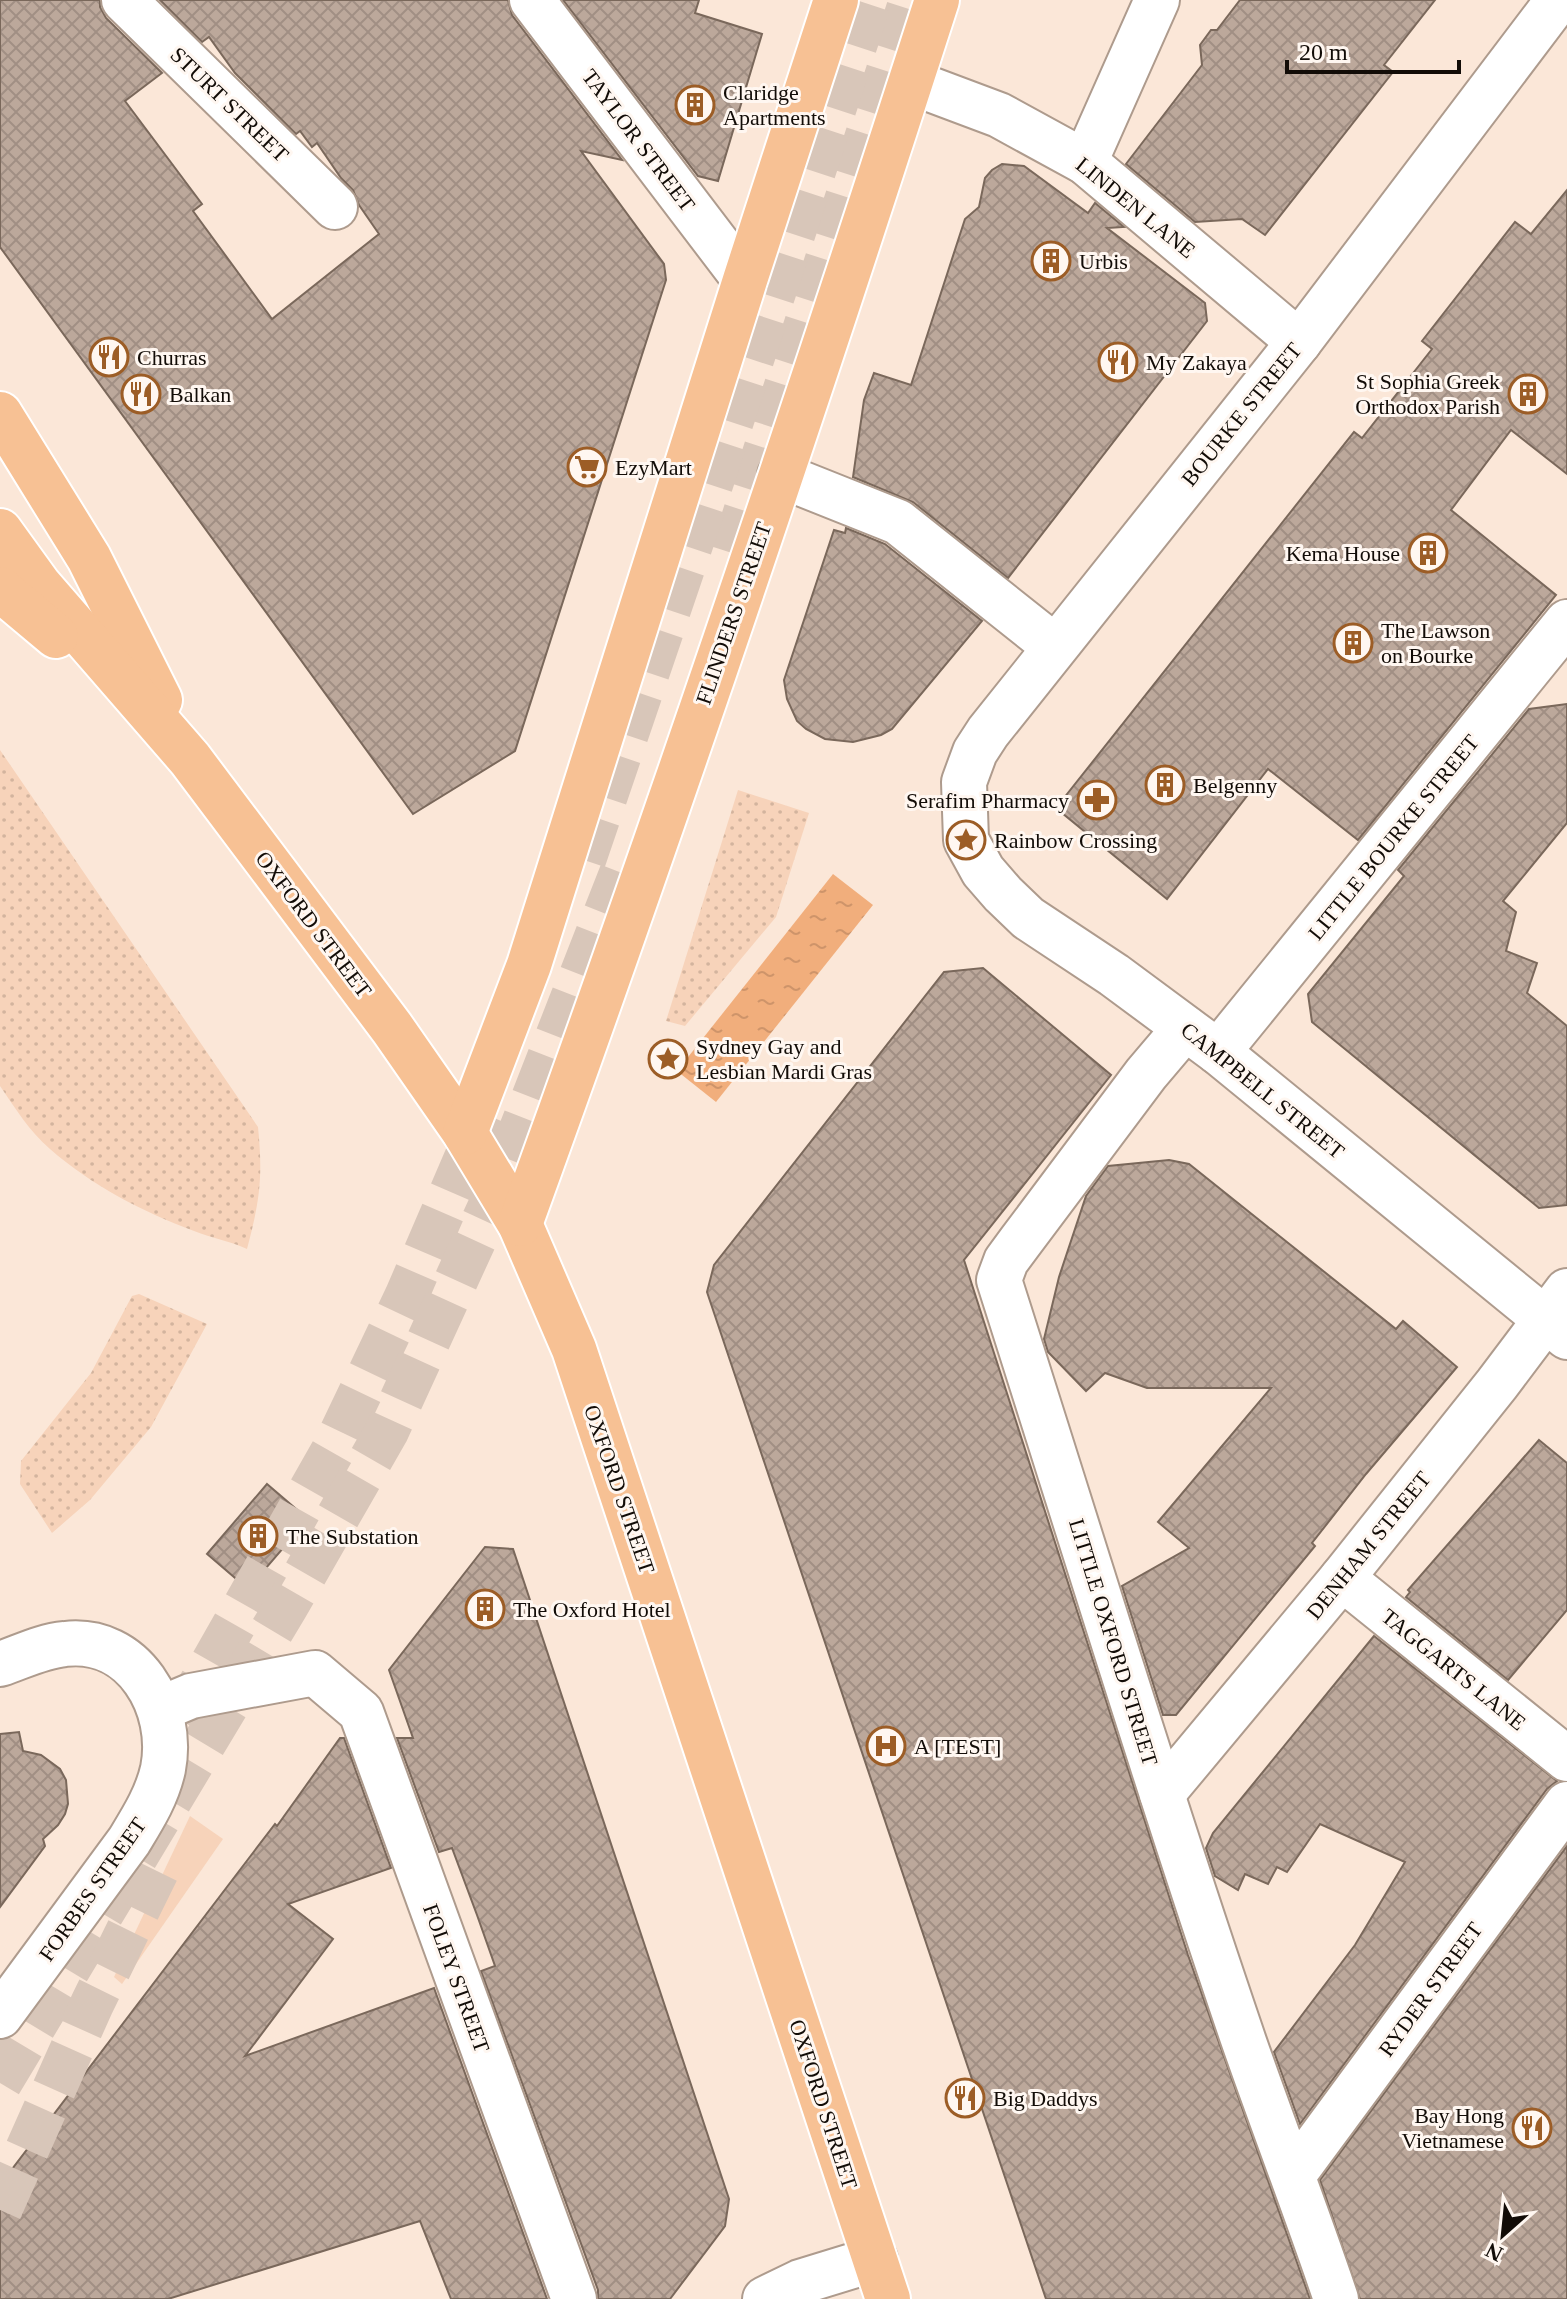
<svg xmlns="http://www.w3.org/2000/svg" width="1567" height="2299" viewBox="0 0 1567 2299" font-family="Georgia,serif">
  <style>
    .grass { fill: url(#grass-dots) }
    .garden { fill: #f7d3ba }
    .water { fill: url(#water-ripples) }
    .building { fill: url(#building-cross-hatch); stroke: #7a685b; stroke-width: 2 }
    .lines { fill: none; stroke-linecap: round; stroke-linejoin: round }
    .highway-tunnel { stroke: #d8c6b9; stroke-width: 44; stroke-dasharray: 44 22; stroke-linecap: butt }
    .minor-casing { stroke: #ae9b8d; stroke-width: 48 }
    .major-casing { stroke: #fff; stroke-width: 48 }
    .minor { stroke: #fff; stroke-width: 44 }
    .major { stroke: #f7c194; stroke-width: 44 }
    .labels { text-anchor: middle; stroke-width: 6; stroke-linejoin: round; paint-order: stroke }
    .poi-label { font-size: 22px; fill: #120c07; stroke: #fff7f1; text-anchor: start }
    .street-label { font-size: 22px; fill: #120c07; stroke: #fff7f1 }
  </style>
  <defs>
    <pattern id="grass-dots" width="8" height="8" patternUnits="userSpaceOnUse" patternTransform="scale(2)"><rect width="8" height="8" fill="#f7d3ba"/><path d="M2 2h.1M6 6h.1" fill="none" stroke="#d3b49e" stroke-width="1.8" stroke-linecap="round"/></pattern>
    <pattern id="water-ripples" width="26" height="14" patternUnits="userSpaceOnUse" patternTransform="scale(2)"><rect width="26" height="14" fill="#f1ae7c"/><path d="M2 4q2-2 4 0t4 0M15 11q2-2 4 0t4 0" fill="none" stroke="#ce946a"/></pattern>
    <pattern id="building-cross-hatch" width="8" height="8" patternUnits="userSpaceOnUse" patternTransform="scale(2)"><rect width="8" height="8" fill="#bca89b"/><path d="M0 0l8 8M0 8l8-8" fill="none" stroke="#a18f84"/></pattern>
  </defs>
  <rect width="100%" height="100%" fill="#fbe7d8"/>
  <g class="grass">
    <path d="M 0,750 L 258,1127 C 263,1177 260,1200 247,1249 C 230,1241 212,1238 194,1231 C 143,1212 91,1185 50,1149 C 30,1132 15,1108 0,1086 Z"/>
    <path d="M 738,790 L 809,813 L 776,917 L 685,1026 L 666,1021 Z"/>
    <path d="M 139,1294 L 207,1324 L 151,1427 L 90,1500 L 52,1533 L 20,1484 L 21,1461 L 91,1373 L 132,1296 Z"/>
  </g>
  <path class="garden" d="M 190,1816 L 223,1839 L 122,1984 L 114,1977 Z"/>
  <path class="water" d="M 833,874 L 873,905 L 716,1102 L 677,1071 Z"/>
  <g class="building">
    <path d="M 0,0 L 100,0 L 100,7 L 106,18 L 162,73 L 125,101 L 202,204 L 193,211 L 272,319 L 379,234 L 359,205 L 353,190 L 341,178 L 317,143 L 312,147 L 300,131 L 296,134 L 235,73 L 209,37 L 202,42 L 160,0 L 508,0 L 512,15 L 622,160 L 581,151 L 664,264 L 666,280 L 515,751 L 413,814 L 0,247 Z"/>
    <path d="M 563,0 L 699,0 L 695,13 L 762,34 L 718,181 L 698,176 Z"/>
    <path d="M 1240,0 L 1435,0 L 1384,65 L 1393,72 L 1265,235 L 1242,219 L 1195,222 L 1126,164 L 1202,65 L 1200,45 L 1211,30 L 1217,30 Z"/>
    <path d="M 1002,164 L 1024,166 L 1088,213 L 1095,203 L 1124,227 L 1107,228 L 1205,303 L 1207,321 L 1008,578 L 913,502 L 853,477 L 864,400 L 874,373 L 911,385 L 965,219 L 979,207 L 985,178 L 992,170 Z"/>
    <path d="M 1567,190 L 1567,474 L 1511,430 L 1451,510 L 1556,595 L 1358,840 L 1268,769 L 1167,899 L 1056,808 L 1354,432 L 1362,438 L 1432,349 L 1422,341 L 1515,222 L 1531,234 Z"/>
    <path d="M 846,528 L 885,544 L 982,621 L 892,729 L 881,735 L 853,742 L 825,739 L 806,729 L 797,721 L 787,699 L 784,680 L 834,530 L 845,533 Z"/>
    <path d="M 1567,704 L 1567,823 L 1503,901 L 1516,912 L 1506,951 L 1537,963 L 1527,993 L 1567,1026 L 1567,1205 L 1539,1208 L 1312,1022 L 1308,994 L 1404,876 L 1398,870 L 1529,709 Z"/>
    <path d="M 983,968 L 1111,1075 L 964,1260 L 1188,1955 L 1310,2299 L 1046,2299 L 707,1292 L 714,1265 L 944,972 Z"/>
    <path d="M 1169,1160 L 1189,1164 L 1396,1329 L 1403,1321 L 1457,1367 L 1366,1474 L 1312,1543 L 1315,1546 L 1176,1715 L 1163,1715 L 1122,1586 L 1189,1548 L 1158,1522 L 1271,1388 L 1147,1388 L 1105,1373 L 1086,1391 L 1048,1352 L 1044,1339 L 1059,1277 L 1086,1196 L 1108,1166 Z"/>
    <path d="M 1539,1440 L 1567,1463 L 1567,1610 L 1508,1680 L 1406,1597 L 1410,1592 L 1408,1590 Z"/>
    <path d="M 267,1484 L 308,1519 L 248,1589 L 207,1554 Z"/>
    <path d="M 485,1547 L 513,1549 L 729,2199 L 725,2226 L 670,2299 L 598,2299 L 598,2290 L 481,1971 L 495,1966 L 477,1915 L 452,1848 L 439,1852 L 397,1738 L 413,1738 L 389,1670 Z"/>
    <path d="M 1374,1636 L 1557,1781 L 1547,1789 L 1300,2124 L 1274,2052 L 1355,1945 L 1405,1862 L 1320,1824 L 1287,1872 L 1277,1867 L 1268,1884 L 1245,1874 L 1238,1890 L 1215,1876 L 1206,1848 L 1213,1833 Z"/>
    <path d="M 19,1732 L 23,1751 L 41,1755 L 60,1769 L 66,1780 L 68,1804 L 65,1814 L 58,1825 L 43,1839 L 45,1846 L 0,1907 L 0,1734 Z"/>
    <path d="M 340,1738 L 344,1738 L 391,1868 L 288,1904 L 333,1939 L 245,2056 L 434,1988 L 547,2299 L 451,2299 L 420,2221 L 168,2299 L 0,2299 L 0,2185 L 249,1858 L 275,1824 L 277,1826 Z"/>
    <path d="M 1567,1846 L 1567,2299 L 1360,2299 L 1320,2180 Z"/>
  </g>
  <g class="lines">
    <g class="highway-tunnel">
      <path d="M 732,553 L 911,0"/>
      <path d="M 584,860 L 698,524 L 870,0"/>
      <path d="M 180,1720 L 332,1452 L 407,1295 L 485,1114"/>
      <path d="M 0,2083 L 286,1607 L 387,1431 L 496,1193 L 629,853"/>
      <path d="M 0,2210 L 92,2004 L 157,1871"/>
    </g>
    <defs>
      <g id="minor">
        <path d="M 124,0 L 335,207"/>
        <path d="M 532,0 L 745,280"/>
        <path d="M 1558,0 L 1299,342 L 988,732 L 975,752 L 964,782 L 966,840 L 983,871 L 1003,894 L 1028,918 L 1114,975 L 1218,1052 L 1567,1337"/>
        <path d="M 911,82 L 999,115 L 1085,162 L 1299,342"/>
        <path d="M 1085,162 L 1157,0"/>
        <path d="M 780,475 L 898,522 L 1054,646"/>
        <path d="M 1185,1028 L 1146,1074 L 1020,1242 L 1006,1261 L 999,1280 C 1080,1534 1158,1790 1244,2042 C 1274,2128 1307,2213 1336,2299"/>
        <path d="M 1218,1052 L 1567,622"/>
        <path d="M 1342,1578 L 1567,1759"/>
        <path d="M 0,1664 C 21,1657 42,1646 65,1644 C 134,1636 175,1707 163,1769 C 157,1796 143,1818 129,1841 L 0,2016"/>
        <path d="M 160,1709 L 191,1696 L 315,1673 L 361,1712 L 574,2299"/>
        <path d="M 1162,1794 L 1342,1578 L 1497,1384 L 1567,1291"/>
        <path d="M 1294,2174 L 1567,1804"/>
        <path d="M 765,2299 L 800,2282 L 875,2259"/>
      </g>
      <g id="major">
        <path d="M 0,414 L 89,558 L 160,700"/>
        <path d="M 0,531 L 39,585 L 190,759 L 392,1028 L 465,1133 L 520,1224 L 574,1349 L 888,2299"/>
        <path d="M 0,589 L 56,636"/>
        <path d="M 465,1133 L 529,965 L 745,280 L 836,0"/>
        <path d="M 520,1224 C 667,819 805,410 937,0"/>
      </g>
    </defs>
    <use href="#minor" class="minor-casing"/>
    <use href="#major" class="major-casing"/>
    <use href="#minor" class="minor"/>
    <use href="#major" class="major"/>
  </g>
  <defs>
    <symbol id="building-ring" viewBox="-11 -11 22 22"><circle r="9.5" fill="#fff7f1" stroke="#9c5d26" stroke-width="1.5"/><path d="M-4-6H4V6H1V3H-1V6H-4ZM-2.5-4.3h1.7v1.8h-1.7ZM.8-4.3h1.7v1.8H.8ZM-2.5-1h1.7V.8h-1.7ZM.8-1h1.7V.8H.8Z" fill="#9c5d26"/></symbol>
    <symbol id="restaurant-ring" viewBox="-11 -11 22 22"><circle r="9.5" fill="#fff7f1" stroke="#9c5d26" stroke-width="1.5"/><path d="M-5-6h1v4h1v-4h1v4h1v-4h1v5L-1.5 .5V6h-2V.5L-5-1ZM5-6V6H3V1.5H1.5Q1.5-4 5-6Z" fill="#9c5d26"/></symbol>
    <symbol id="supermarket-ring" viewBox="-11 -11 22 22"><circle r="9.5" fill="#fff7f1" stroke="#9c5d26" stroke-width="1.5"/><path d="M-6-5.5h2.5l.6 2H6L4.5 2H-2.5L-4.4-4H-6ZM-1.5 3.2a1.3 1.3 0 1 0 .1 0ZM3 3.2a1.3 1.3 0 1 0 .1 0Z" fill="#9c5d26"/></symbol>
    <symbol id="pharmacy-ring" viewBox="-11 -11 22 22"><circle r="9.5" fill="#fff7f1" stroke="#9c5d26" stroke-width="1.5"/><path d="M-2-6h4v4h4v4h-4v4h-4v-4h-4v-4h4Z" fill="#9c5d26"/></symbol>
    <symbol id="sight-ring" viewBox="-11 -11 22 22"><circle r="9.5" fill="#fff7f1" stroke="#9c5d26" stroke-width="1.5"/><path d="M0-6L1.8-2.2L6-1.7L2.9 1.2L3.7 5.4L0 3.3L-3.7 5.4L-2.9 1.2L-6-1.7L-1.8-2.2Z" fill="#9c5d26"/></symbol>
    <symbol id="hospital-ring" viewBox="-11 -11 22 22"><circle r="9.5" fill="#fff7f1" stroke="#9c5d26" stroke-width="1.5"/><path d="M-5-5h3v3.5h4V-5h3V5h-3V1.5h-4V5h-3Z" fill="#9c5d26"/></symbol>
  </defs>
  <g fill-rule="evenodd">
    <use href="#building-ring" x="673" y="83" width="44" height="44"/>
    <use href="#building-ring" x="1029" y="239" width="44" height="44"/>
    <use href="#restaurant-ring" x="87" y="335" width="44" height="44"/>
    <use href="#restaurant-ring" x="1096" y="340" width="44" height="44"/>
    <use href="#restaurant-ring" x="119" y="372" width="44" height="44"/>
    <use href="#building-ring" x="1506" y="372" width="44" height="44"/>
    <use href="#supermarket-ring" x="565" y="445" width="44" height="44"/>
    <use href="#building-ring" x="1406" y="531" width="44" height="44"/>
    <use href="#building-ring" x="1331" y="621" width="44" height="44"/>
    <use href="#building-ring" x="1143" y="763" width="44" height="44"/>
    <use href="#pharmacy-ring" x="1075" y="778" width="44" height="44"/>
    <use href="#sight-ring" x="944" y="818" width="44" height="44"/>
    <use href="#sight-ring" x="646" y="1037" width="44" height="44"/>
    <use href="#building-ring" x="236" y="1514" width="44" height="44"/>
    <use href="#building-ring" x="463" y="1587" width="44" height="44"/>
    <use href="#hospital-ring" x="864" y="1724" width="44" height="44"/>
    <use href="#restaurant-ring" x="943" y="2076" width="44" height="44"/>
    <use href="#restaurant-ring" x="1510" y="2106" width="44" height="44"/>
  </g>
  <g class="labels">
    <g class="poi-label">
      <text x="723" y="100">Claridge<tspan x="723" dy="25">Apartments</tspan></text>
      <text x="1079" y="269">Urbis</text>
      <text x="137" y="365">Churras</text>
      <text x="1146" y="370">My Zakaya</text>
      <text x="1500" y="389" text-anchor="end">St Sophia Greek<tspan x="1500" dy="25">Orthodox Parish</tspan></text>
      <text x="169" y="402">Balkan</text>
      <text x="615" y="475">EzyMart</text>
      <text x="1400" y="561" text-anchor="end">Kema House</text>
      <text x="1381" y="638">The Lawson<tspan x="1381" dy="25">on Bourke</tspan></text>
      <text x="1193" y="793">Belgenny</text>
      <text x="1069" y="808" text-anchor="end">Serafim Pharmacy</text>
      <text x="994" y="848">Rainbow Crossing</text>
      <text x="696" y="1054">Sydney Gay and<tspan x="696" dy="25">Lesbian Mardi Gras</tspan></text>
      <text x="286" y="1544">The Substation</text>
      <text x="513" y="1617">The Oxford Hotel</text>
      <text x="914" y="1754">A [TEST]</text>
      <text x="993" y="2106">Big Daddys</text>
      <text x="1504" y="2123" text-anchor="end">Bay Hong<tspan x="1504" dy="25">Vietnamese</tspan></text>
    </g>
    <g class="street-label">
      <text transform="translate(230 104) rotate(44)" y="8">STURT STREET</text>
      <text transform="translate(639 140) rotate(53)" y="8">TAYLOR STREET</text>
      <text transform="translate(1136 207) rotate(39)" y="8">LINDEN LANE</text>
      <text transform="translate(1241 414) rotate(-51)" y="8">BOURKE STREET</text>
      <text transform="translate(733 613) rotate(-71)" y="8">FLINDERS STREET</text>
      <text transform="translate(1393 837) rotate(-51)" y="8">LITTLE BOURKE STREET</text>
      <text transform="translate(314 924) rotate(53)" y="8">OXFORD STREET</text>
      <text transform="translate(1263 1090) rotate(39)" y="8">CAMPBELL STREET</text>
      <text transform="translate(620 1489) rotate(71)" y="8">OXFORD STREET</text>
      <text transform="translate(1368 1545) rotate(-51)" y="8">DENHAM STREET</text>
      <text transform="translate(1114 1642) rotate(73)" y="8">LITTLE OXFORD STREET</text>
      <text transform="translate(1454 1669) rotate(39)" y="8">TAGGARTS LANE</text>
      <text transform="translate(92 1889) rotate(-55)" y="8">FORBES STREET</text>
      <text transform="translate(457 1978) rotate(70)" y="8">FOLEY STREET</text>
      <text transform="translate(1430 1989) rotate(-54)" y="8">RYDER STREET</text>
      <text transform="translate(824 2104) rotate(72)" y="8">OXFORD STREET</text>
    </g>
  </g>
  <g transform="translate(1503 2235) rotate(207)" stroke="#fff7f1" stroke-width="6" paint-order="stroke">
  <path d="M0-6L14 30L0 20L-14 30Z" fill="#120c07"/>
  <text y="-12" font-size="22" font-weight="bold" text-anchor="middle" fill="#120c07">N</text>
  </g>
  <path d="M1287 60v12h172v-12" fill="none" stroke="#120c07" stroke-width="4"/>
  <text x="1299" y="60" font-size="24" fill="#120c07" stroke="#fff7f1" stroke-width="6" paint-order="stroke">20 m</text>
</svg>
